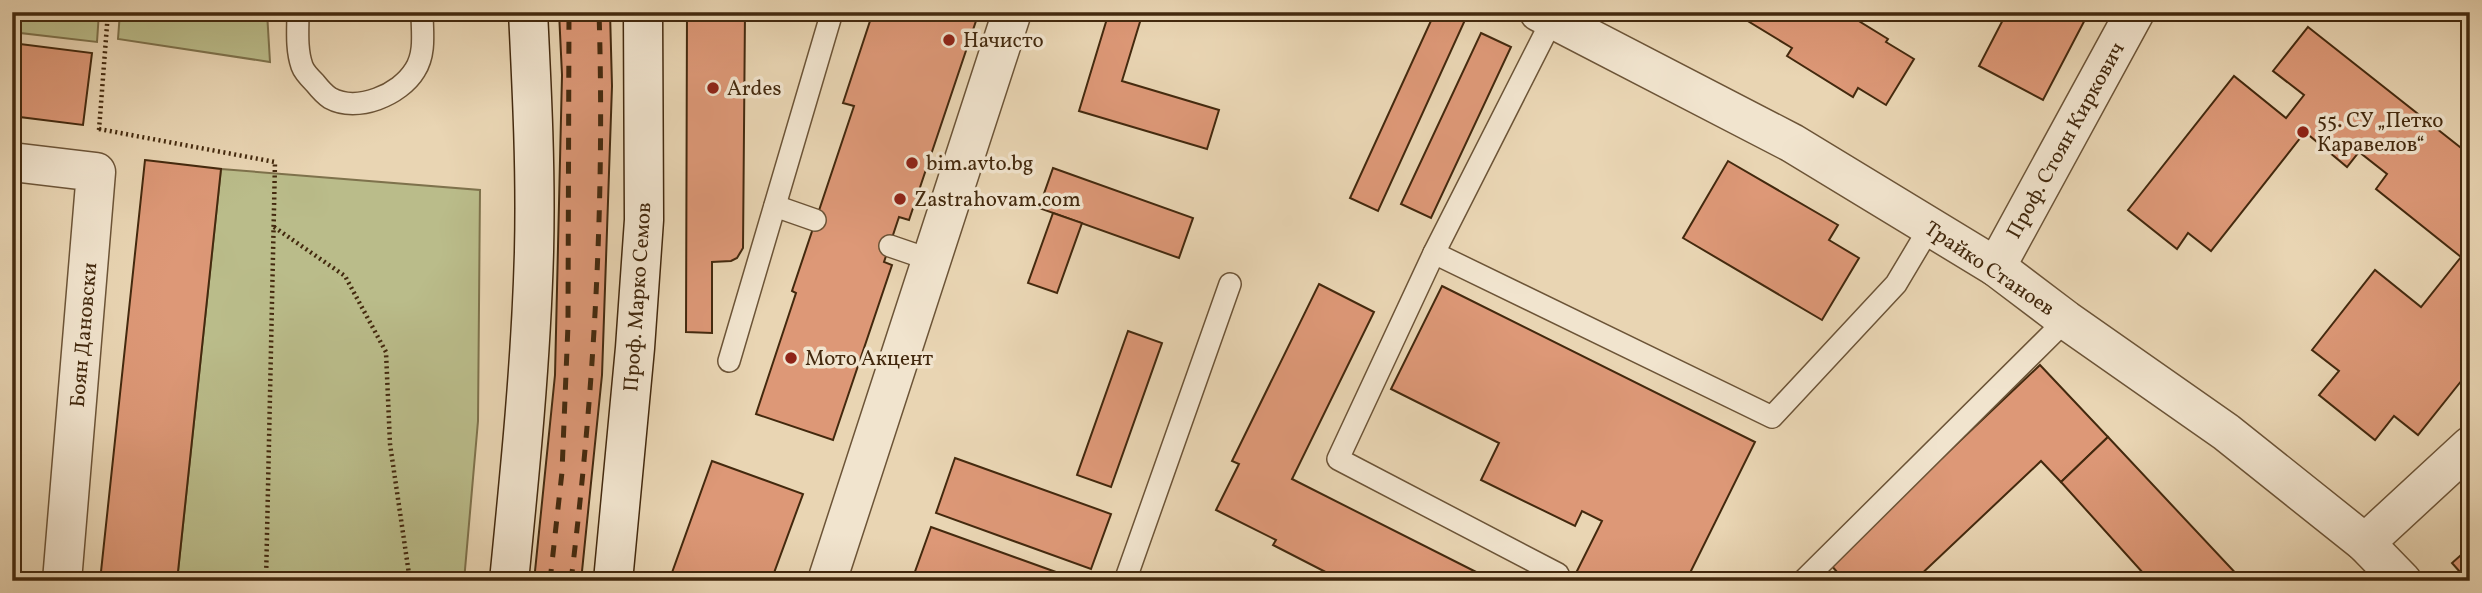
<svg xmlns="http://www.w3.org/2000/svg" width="2482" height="593" viewBox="0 0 2482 593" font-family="Vollkorn,serif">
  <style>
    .green { fill: #babc8a; stroke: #7e724c; stroke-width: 2 }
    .building { fill: #dd9877; stroke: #43290e; stroke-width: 2 }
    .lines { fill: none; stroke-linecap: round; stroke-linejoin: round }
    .service-casing { stroke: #6c5437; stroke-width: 24 }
    .minor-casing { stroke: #6c5437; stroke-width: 41 }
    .secondary-casing { stroke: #43290e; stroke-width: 41 }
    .path { stroke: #43290e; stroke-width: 4.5; stroke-dasharray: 2 3.5; stroke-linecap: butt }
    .service { stroke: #f1e4ce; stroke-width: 21 }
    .minor { stroke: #f1e4ce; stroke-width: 38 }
    .secondary { stroke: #f1e4ce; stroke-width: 38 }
    .rail { stroke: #43290e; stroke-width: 5; stroke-dasharray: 12 12; stroke-linecap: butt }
    .poi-dot { fill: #8f2418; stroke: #f1e4ce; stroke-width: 2.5 }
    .labels { text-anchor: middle; stroke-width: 7; stroke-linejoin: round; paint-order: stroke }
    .poi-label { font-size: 21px; fill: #43290e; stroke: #f1e4ce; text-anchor: start }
    .street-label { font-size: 21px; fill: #43290e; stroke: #f1e4ce }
  </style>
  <rect width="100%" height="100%" fill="#e9d5b3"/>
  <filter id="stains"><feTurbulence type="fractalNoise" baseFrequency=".00286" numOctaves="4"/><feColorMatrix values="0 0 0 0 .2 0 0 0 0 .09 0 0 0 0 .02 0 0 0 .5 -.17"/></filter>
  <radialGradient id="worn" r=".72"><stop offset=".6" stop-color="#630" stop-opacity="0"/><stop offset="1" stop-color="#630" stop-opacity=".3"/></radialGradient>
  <g class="green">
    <path d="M 12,12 L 99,12 L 97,42 L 12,32 Z"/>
    <path d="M 120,12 L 267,12 L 270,62 L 118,39 Z"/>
    <path d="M 221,169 L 480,190 L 478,421 L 464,581 L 177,581 Z"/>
  </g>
  <g class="building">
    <path d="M 559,12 L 610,12 L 612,86 L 602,375 L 581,581 L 534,581 L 555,375 L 562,75 Z"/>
    <path d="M 687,12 L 745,12 L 743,248 L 737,258 L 731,261 L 712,262 L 712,333 L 686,332 Z"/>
    <path d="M 873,12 L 979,12 L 909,220 L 899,217 L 884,262 L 892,265 L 833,440 L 756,414 L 796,293 L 792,291 L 854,106 L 843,103 Z"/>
    <path d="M 1109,12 L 1143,12 L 1122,81 L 1219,110 L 1207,149 L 1079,111 Z"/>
    <path d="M 1435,12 L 1448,12 L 1465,20 L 1378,211 L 1350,198 Z"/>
    <path d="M 1733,12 L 1844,12 L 1888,39 L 1886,42 L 1914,59 L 1886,105 L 1858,88 L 1853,97 L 1787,56 L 1792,48 Z"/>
    <path d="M 2007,12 L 2089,12 L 2043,100 L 1979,66 Z"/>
    <path d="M 2308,27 L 2470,155 L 2470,370 L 2418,435 L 2394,416 L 2375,440 L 2319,395 L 2339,371 L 2312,350 L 2375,270 L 2421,307 L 2461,257 L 2376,189 L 2387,174 L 2359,152 L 2347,167 L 2305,132 L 2211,251 L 2188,233 L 2177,249 L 2128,210 L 2234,76 L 2286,118 L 2304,95 L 2273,71 Z"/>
    <path d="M 1481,33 L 1511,47 L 1431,218 L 1401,204 Z"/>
    <path d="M 12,43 L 92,53 L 83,125 L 12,116 Z"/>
    <path d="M 145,160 L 221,169 L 177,581 L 100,581 Z"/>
    <path d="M 1728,161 L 1838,225 L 1829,240 L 1859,258 L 1822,320 L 1683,238 Z"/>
    <path d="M 1053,168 L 1193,218 L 1179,258 L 1039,208 Z"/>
    <path d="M 1053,213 L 1082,223 L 1057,293 L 1028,283 Z"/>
    <path d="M 1319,284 L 1374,312 L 1292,479 L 1494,581 L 1343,581 L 1273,545 L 1276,540 L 1216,510 L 1239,464 L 1232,461 Z"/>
    <path d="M 1442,286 L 1755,442 L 1686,581 L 1572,581 L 1602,521 L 1582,511 L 1575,526 L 1481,480 L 1499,443 L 1391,389 Z"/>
    <path d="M 1128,331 L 1162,343 L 1111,487 L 1077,475 Z"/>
    <path d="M 2040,365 L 2108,437 L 2061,482 L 2041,461 L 1914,581 L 1845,581 L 1830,564 Z"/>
    <path d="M 2108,437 L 2243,581 L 2137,581 L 2144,574 L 2061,482 Z"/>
    <path d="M 955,458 L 1111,514 L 1091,569 L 936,513 Z"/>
    <path d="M 712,461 L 803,494 L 771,581 L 669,581 Z"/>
    <path d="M 931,527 L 1081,581 L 912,580 Z"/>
    <path d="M 2470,547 L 2470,581 L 2468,581 L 2452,563 Z"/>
  </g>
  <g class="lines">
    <defs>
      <g id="service">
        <path d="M 298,12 C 298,29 296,49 302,66 C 304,72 310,78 315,83 C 319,88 324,94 330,98 C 357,113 400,95 415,70 C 426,53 422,31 422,12"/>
        <path d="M 1552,20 L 1434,253 L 1338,459 L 1558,574 L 1555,581"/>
        <path d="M 775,206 L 815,220"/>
        <path d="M 890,246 L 931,260"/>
        <path d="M 1434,253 L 1772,417 L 1896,284 L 1930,227"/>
        <path d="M 729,361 L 832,12"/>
        <path d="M 1125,581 L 1230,284"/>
        <path d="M 1803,581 L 2066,320"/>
      </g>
      <g id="minor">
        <path d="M 1539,12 L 1792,143 L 1996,267 L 2066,320 L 2226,432 L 2365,543 L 2402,581"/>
        <path d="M 12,162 L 96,172 L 62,581"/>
        <path d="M 1996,267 L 2135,12"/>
        <path d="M 2365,543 L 2470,446"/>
        <path d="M 827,581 L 1012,12"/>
      </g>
      <g id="secondary">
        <path d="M 509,581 C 520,471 531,362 534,252 C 536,172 532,92 528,12"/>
        <path d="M 613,581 L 635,348 L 644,220 L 643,12"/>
      </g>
    </defs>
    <use href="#service" class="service-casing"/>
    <use href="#minor" class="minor-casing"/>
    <use href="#secondary" class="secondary-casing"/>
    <g class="path">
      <path d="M 99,129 L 275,162 L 266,581"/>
      <path d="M 99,130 L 108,12"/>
      <path d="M 274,227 L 345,276 L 386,352 L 390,444 L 410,581"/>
    </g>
    <use href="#service" class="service"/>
    <use href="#minor" class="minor"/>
    <use href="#secondary" class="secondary"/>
    <g class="rail">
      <path d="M 550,581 L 562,472 L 568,325 L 569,12"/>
      <path d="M 571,581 C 594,393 605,202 599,12"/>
    </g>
  </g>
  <g class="poi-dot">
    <circle cx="949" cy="40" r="7"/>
    <circle cx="713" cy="88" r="7"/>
    <circle cx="2303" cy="132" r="7"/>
    <circle cx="912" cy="163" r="7"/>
    <circle cx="900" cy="199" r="7"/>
    <circle cx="791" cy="358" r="7"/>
  </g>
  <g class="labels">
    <g class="poi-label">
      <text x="963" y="47">Начисто</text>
      <text x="727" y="95">Ardes</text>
      <text x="2317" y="127">55. СУ „Петко<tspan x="2317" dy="24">Каравелов“</tspan></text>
      <text x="926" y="170">bim.avto.bg</text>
      <text x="914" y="206">Zastrahovam.com</text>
      <text x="805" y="365">Мото Акцент</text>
    </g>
    <g class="street-label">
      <text transform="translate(2065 140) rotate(-61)" y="7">Проф. Стоян Киркович</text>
      <text transform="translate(1990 268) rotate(34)" y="7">Трайко Станоев</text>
      <text transform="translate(637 297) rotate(-86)" y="7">Проф. Марко Семов</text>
      <text transform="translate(83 335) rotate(-85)" y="7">Боян Дановски</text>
    </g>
  </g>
  <rect width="2482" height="593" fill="none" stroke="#e9d5b3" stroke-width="42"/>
  <rect x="14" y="14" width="2454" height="565" fill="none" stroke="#43290e" stroke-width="3.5"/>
  <rect x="21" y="21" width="2440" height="551" fill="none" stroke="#43290e" stroke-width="2"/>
  <rect width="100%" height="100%" filter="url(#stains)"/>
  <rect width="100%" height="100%" fill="url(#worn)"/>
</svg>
